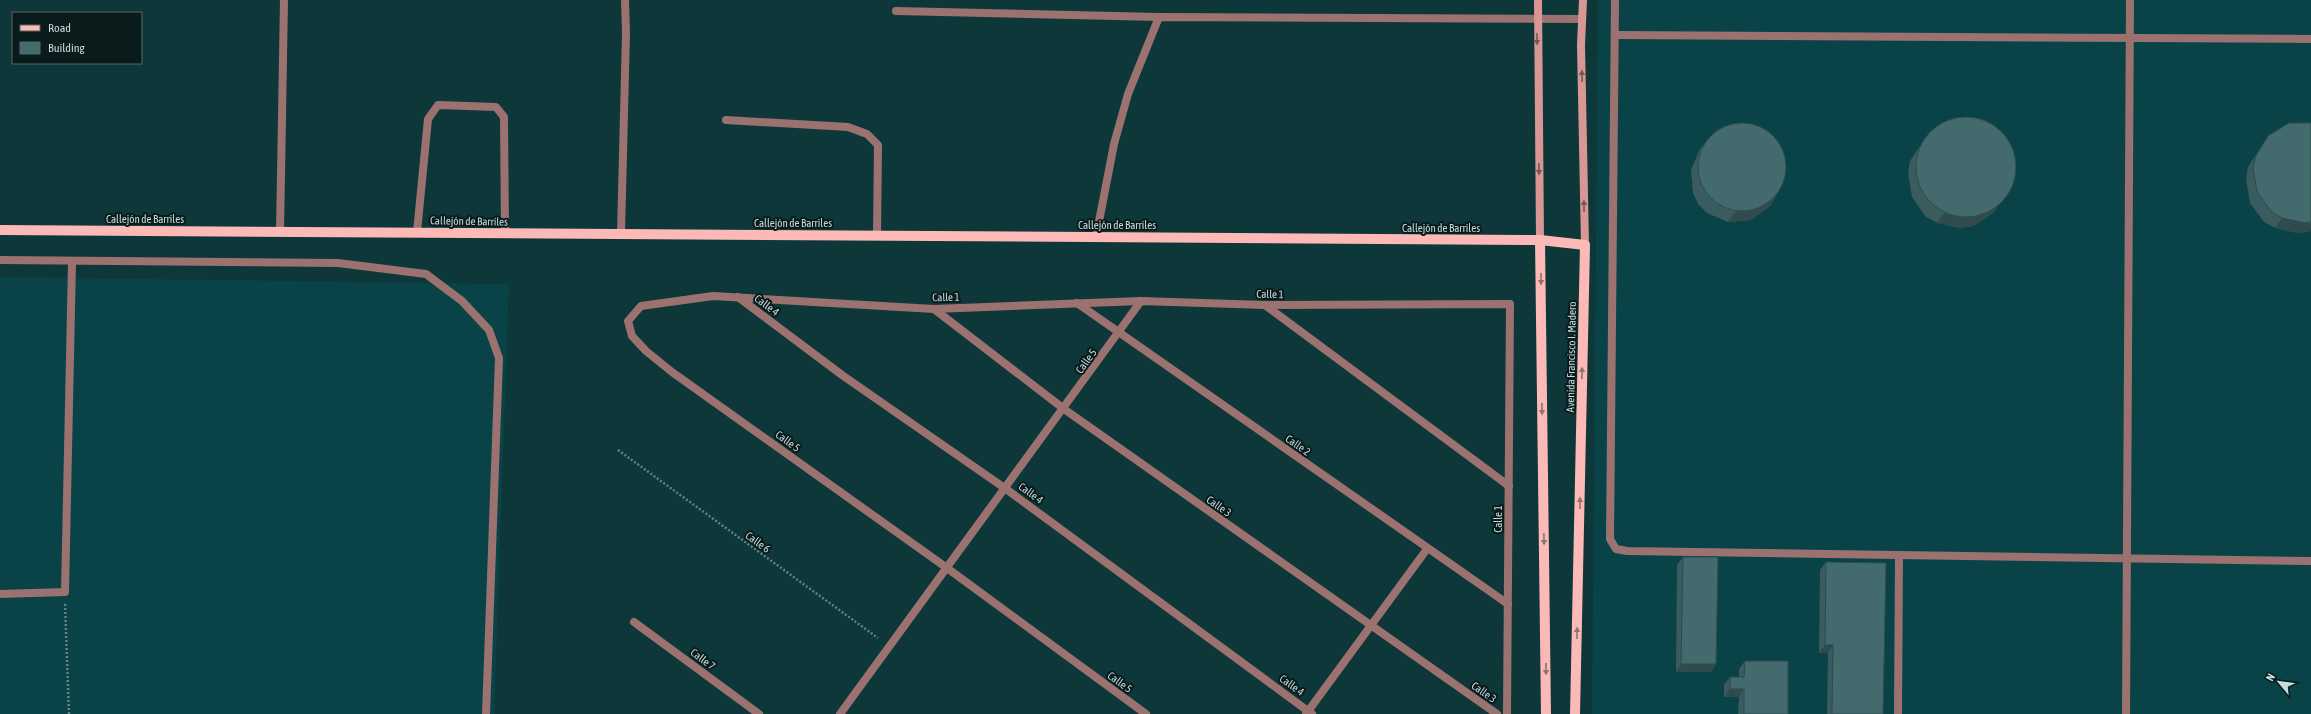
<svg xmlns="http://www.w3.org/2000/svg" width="2311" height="714" viewBox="0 0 2311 714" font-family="'Asap Condensed',sans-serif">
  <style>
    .built { fill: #0a4347 }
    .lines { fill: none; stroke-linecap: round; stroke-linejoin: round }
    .path { stroke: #628284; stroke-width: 2.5; stroke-dasharray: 2 2; stroke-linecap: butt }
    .service { stroke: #9b7270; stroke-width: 8 }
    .minor { stroke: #9b7270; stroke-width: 8 }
    .secondary { stroke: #d89794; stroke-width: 8 }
    .primary { stroke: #fdb9b6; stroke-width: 10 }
    .wall { fill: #3a5c5f }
    .shaded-wall { fill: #2f4b4d }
    .building { fill: #436b6e; stroke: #2f4b4d }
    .oneway { fill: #715958 }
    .oneway2 { fill: #907271 }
    .labels { text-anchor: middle; stroke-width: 4; stroke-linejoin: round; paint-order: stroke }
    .street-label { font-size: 11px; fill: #c7dcdd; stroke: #0a1b1c }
  </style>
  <rect width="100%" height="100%" fill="#0d3739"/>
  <g class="built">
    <path d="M 1598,0 L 2311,0 L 2311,714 L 1592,714 Z"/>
    <path d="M 0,277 L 509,284 L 494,714 L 0,714 Z"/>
  </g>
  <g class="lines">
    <g class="path">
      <path d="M 618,450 L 878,638"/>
      <path d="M 65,604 L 69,714"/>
    </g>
    <g class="service">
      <path d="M 1615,0 L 1610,539 L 1616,549 L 1627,551 L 2311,561"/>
      <path d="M 896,11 L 1159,17"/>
      <path d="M 1615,35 L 2311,39"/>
      <path d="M 726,120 L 848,127 L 867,134 L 878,145 L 877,236"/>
      <path d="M 280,232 L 284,0"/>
      <path d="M 417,232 L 428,119 L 438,105 L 496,107 L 504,117 L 505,233"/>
      <path d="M 621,234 L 626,33 L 625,0"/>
      <path d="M 0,260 L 338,263 L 426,274 L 462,301 L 489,330 L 499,358 L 486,714"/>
      <path d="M 0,594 L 65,592 L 72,263"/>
      <path d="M 1898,714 L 1899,555"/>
      <path d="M 2126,714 L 2130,0"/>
    </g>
    <g class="minor">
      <path d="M 1096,237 L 1114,144 L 1128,94 L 1159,17 L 1582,19"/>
      <path d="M 738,297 L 842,375 L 1006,489 L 1312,714"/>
      <path d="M 1077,303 L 1508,604"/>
      <path d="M 1265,305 L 1509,486"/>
      <path d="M 934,309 L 1064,409 L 1497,714"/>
      <path d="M 634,622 L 759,714"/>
      <path d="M 840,714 L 1141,301"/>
      <path d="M 1146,714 L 947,568 L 672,372 L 646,351 L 632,336 L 628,321 L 641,306 L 713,296 L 934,309 L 1141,301 L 1265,305 L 1510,304 L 1507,714"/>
      <path d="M 1306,714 L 1427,549"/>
    </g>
    <g class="secondary">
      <path d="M 1538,0 L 1540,240"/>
      <path d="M 1583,0 L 1581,45 L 1585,245"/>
    </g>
    <g class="primary">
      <path d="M 0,230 L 1540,240 L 1585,245 L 1575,714"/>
      <path d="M 1540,240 L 1546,714"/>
    </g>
  </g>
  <g class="wall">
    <path d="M 2311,123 L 2311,231 L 2298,233 L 2275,228 L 2264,222 L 2250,203 L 2246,179 L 2248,167 L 2268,136 Z"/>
    <path d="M 1930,131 L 2008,193 L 1993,213 L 1973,226 L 1960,228 L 1937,223 L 1926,217 L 1912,197 L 1908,173 L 1910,161 Z"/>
    <path d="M 1708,139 L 1770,206 L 1751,220 L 1728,222 L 1707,213 L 1698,204 L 1693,193 L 1691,170 L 1700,149 Z"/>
    <path d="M 1683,557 L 1716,664 L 1711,672 L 1676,672 L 1677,565 Z"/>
    <path d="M 1826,562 L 1883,714 L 1827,714 L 1828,653 L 1819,653 L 1820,570 Z"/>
    <path d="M 1745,661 L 1788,714 L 1738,714 L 1739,697 L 1724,697 L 1724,685 L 1730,677 L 1739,677 L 1739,669 Z"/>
  </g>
  <g class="shaded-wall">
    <path d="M 2008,193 L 1993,213 L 1973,226 L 1960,228 L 1937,223 L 1944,213 Z"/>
    <path d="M 1777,196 L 1770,206 L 1751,220 L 1728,222 L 1735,212 Z"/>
    <path d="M 2282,218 L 2311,222 L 2311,231 L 2298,233 L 2275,228 Z"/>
    <path d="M 1825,645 L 1833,645 L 1828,653 L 1819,653 Z"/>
    <path d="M 1681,664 L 1716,664 L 1711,672 L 1676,672 Z"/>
    <path d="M 1730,689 L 1744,689 L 1739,697 L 1724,697 Z"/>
  </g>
  <g class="building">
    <circle cx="1966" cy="167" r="50"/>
    <circle cx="1742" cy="167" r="44"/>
    <path d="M 2289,123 L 2311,123 L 2311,222 L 2306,223 L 2282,218 L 2272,212 L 2257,192 L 2253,168 L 2256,156 L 2268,136 Z"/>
    <path d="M 1683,557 L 1718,557 L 1716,664 L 1681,664 Z"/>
    <path d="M 1826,562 L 1886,563 L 1883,714 L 1832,714 L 1833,645 L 1825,645 Z"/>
    <path d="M 1745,661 L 1788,661 L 1788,714 L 1744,714 L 1744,689 L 1730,689 L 1730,677 L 1744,677 Z"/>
  </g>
  <defs><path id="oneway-solid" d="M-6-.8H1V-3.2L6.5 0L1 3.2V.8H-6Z"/></defs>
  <g class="oneway">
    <use href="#oneway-solid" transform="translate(1537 39) rotate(89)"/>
    <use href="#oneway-solid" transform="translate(1582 76) rotate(-91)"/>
    <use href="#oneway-solid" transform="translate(1539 169) rotate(89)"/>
    <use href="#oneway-solid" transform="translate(1584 206) rotate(-91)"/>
  </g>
  <g class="oneway2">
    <use href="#oneway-solid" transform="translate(1541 279) rotate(89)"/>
    <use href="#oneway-solid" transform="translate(1582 373) rotate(-89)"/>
    <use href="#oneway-solid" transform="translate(1542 409) rotate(89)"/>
    <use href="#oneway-solid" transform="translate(1580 503) rotate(-89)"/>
    <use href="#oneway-solid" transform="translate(1544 539) rotate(89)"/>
    <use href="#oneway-solid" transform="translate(1577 633) rotate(-89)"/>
    <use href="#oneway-solid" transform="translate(1546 669) rotate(89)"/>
  </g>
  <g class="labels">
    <g class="street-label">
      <text x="145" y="223">Callejón de Barriles</text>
      <text transform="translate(469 221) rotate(1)" y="4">Callejón de Barriles</text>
      <text x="793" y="227">Callejón de Barriles</text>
      <text x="1117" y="229">Callejón de Barriles</text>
      <text x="1441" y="232">Callejón de Barriles</text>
      <text transform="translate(1270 294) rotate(1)" y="4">Calle 1</text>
      <text transform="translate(946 297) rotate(-1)" y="4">Calle 1</text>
      <text transform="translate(767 305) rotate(37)" y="4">Calle 4</text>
      <text transform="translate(1571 357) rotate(-89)" y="4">Avenida Francisco I. Madero</text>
      <text transform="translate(1086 361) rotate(-54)" y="4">Calle 5</text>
      <text transform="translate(788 441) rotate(36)" y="4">Calle 5</text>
      <text transform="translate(1298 445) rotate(35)" y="4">Calle 2</text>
      <text transform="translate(1031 493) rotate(36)" y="4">Calle 4</text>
      <text transform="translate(1219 506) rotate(35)" y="4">Calle 3</text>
      <text transform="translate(1498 519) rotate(-90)" y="4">Calle 1</text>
      <text transform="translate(758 542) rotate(36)" y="4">Calle 6</text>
      <text transform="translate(703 659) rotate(37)" y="4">Calle 7</text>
      <text transform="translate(1120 682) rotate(36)" y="4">Calle 5</text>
      <text transform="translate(1292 685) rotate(36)" y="4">Calle 4</text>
      <text transform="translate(1484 692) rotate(35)" y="4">Calle 3</text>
    </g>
  </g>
  <rect x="12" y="12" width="130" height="52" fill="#0a1b1c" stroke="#566869"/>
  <rect x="20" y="25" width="20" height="6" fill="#fdb9b6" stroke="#566869"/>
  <text x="48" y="32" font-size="12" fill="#c7dcdd">Road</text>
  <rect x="20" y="42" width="20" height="12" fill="#436b6e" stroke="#566869"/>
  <text x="48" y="52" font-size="12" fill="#c7dcdd">Building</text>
  <g transform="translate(2279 682) rotate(299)" stroke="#0a1b1c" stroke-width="3" paint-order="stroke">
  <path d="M0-3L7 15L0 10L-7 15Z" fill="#c7dcdd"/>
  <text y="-6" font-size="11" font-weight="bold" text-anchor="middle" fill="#c7dcdd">N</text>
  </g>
</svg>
